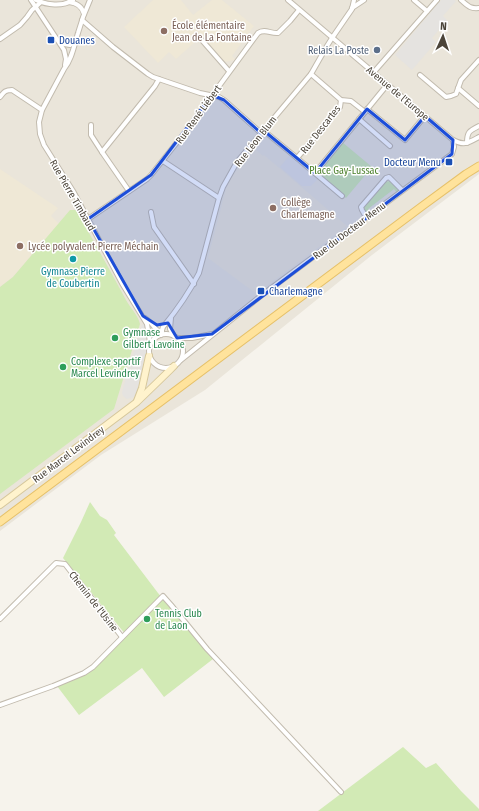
<svg xmlns="http://www.w3.org/2000/svg" width="479" height="811" viewBox="0 0 479 811" font-family="'Fira Sans Condensed',sans-serif">
  <style>
    .residential { fill: #eae5da }
    .education { fill: #efe8d6 }
    .green { fill: #d2eab5 }
    .parking { fill: #e5e3e0 }
    .lines { fill: none; stroke-linecap: round; stroke-linejoin: round }
    .street-casing { stroke: #c2bbae; stroke-width: 6 }
    .secondary-casing { stroke: #d6c79b; stroke-width: 8 }
    .primary-casing { stroke: #e6c16a; stroke-width: 9 }
    .street { stroke: #fff; stroke-width: 4 }
    .secondary { stroke: #fff3cd; stroke-width: 6 }
    .primary { stroke: #ffe39c; stroke-width: 7 }
    .marked { fill: #1d4ed8; fill-opacity: 0.2; stroke: #1d4ed8; stroke-width: 3; stroke-linejoin: round }
    .education-dot { fill: #8d6e63; stroke: #fff; stroke-width: 1.5 }
    .transit-dot { fill: #1a4fb4; stroke: #fff; stroke-width: 1.5 }
    .service-dot { fill: #5c6f8a; stroke: #fff; stroke-width: 1.5 }
    .culture-dot { fill: #0f9aa8; stroke: #fff; stroke-width: 1.5 }
    .leisure-dot { fill: #2e9e5b; stroke: #fff; stroke-width: 1.5 }
    .labels { text-anchor: middle; stroke-width: 3; stroke-linejoin: round; paint-order: stroke }
    .education-label { font-size: 10px; fill: #785e54; stroke: #fff; text-anchor: start }
    .transit-label { font-size: 10px; fill: #164399; stroke: #fff; text-anchor: start }
    .service-label { font-size: 10px; fill: #4e5e75; stroke: #fff; text-anchor: end }
    .street-label { font-size: 10px; fill: #4b4439; stroke: #fff }
    .park-label { font-size: 10px; fill: #4a7f2a; stroke: #fff }
    .culture-label { font-size: 10px; fill: #0d838f; stroke: #fff }
    .leisure-label { font-size: 10px; fill: #27864d; stroke: #fff; text-anchor: start }
  </style>
  <rect width="100%" height="100%" fill="#f6f3ec"/>
  <path class="residential" d="M 0,0 L 479,0 L 479,174 L 372,255 L 205,390 L 101,455 L 0,531 Z"/>
  <g class="education">
    <path d="M 153,0 L 181,0 L 193,15 L 212,0 L 222,0 L 254,26 L 232,56 L 235,59 L 234,60 L 225,62 L 202,36 L 176,59 L 169,52 L 158,63 L 124,27 Z"/>
    <path d="M 254,148 L 263,156 L 264,155 L 347,226 L 261,290 L 258,295 L 208,258 L 226,189 L 233,175 Z"/>
    <path d="M 0,169 L 58,208 L 51,216 L 59,224 L 13,277 L 0,287 Z"/>
  </g>
  <g class="green">
    <path d="M 342,142 L 372,167 L 346,198 L 316,173 Z"/>
    <path d="M 390,181 L 398,188 L 398,191 L 397,193 L 394,189 L 368,209 L 370,213 L 367,213 L 364,211 L 364,206 L 384,182 Z"/>
    <path d="M 70,210 L 76,210 C 93,240 110,270 126,300 C 131,309 138,315 140,324 L 114,409 L 0,494 L 0,287 L 13,277 Z"/>
    <path d="M 90,502 L 100,516 L 107,520 L 116,533 L 114,535 L 158,593 L 212,656 L 213,659 L 164,697 L 142,668 L 79,715 L 57,686 L 88,673 L 126,635 L 63,558 L 81,522 Z"/>
    <path d="M 403,747 L 426,768 L 436,763 L 461,791 L 479,809 L 479,811 L 318,811 Z"/>
  </g>
  <g class="parking">
    <path d="M 441,0 L 454,0 L 456,1 L 443,16 L 447,20 L 432,38 L 436,42 L 412,70 L 395,55 Z"/>
    <path d="M 290,155 L 318,179 L 311,186 L 302,186 L 280,167 Z"/>
    <path d="M 145,323 L 148,339 L 146,357 L 144,367 L 138,390 L 136,395 L 134,397 L 127,399 L 123,396 L 122,393 L 123,388 L 142,325 Z"/>
  </g>
  <g class="lines">
    <defs>
      <g id="street">
        <path d="M 31,0 L 64,50 L 66,59 L 65,65"/>
        <path d="M 36,0 C 47,5 62,7 73,0"/>
        <path d="M 90,0 C 85,11 81,22 78,33 C 74,46 72,59 64,69 L 42,110 L 39,122 L 40,134 L 44,145 L 73,191 L 123,285 L 147,324 L 150,342 L 150,345"/>
        <path d="M 288,0 L 453,140 C 464,146 468,143 479,137"/>
        <path d="M 414,0 L 427,11"/>
        <path d="M 461,0 C 468,6 470,9 479,8"/>
        <path d="M 69,2 C 77,3 82,6 84,14"/>
        <path d="M 352,8 L 364,0"/>
        <path d="M 82,20 L 113,47 L 148,74 L 153,77 L 200,93 L 219,97 L 224,100 L 261,133"/>
        <path d="M 200,38 L 229,71"/>
        <path d="M 0,39 L 20,25 L 27,17 L 32,10 L 41,2"/>
        <path d="M 60,42 L 64,44 L 70,45 L 75,40"/>
        <path d="M 373,73 L 437,0"/>
        <path d="M 311,74 L 341,100 L 351,101 L 365,112"/>
        <path d="M 420,75 L 446,97 L 451,96 L 456,94 L 461,80 L 479,60"/>
        <path d="M 458,88 L 479,106"/>
        <path d="M 0,97 C 4,92 5,90 12,90 L 42,110"/>
        <path d="M 367,109 L 405,140 L 425,116"/>
        <path d="M 359,119 L 390,146"/>
        <path d="M 91,125 L 91,135 L 102,152"/>
        <path d="M 263,130 L 297,158 L 340,107 L 341,100"/>
        <path d="M 467,143 C 467,132 469,131 479,126"/>
        <path d="M 297,158 L 342,196"/>
        <path d="M 163,161 L 219,198"/>
        <path d="M 315,173 L 387,85"/>
        <path d="M 129,191 L 102,152 L 155,86 L 159,79"/>
        <path d="M 151,212 L 154,227 L 194,284"/>
        <path d="M 366,217 L 362,210 L 361,207 L 386,178 L 389,177 L 402,190"/>
        <path d="M 88,219 L 147,179 L 151,175 L 186,131 L 258,33 C 265,28 271,34 278,33 L 290,21 L 299,10"/>
        <path d="M 145,318 L 151,323 L 161,335"/>
        <path d="M 171,318 L 170,329 L 174,336"/>
        <circle cx="166" cy="351" r="17"/>
        <path d="M 162,334 L 162,330 L 163,327 C 177,310 189,293 199,273 L 219,198 L 223,187 L 237,162 L 311,74 L 327,46 L 332,38 L 352,9 L 354,0"/>
        <path d="M 177,338 L 192,338 L 212,334"/>
        <path d="M 181,360 L 262,295 L 452,154 L 454,147 L 453,140"/>
        <path d="M 0,619 L 56,563 L 65,564 L 122,637"/>
        <path d="M 0,705 L 53,686 L 84,673 L 93,667 L 163,596 L 171,605 L 207,649 L 341,792"/>
      </g>
      <g id="secondary">
        <path d="M 137,401 L 142,388 L 149,356"/>
        <path d="M 0,505 L 137,402 L 170,370 L 174,366"/>
      </g>
      <path id="primary" d="M 0,522 L 421,207 L 466,174 L 479,166"/>
    </defs>
    <use href="#street" class="street-casing"/>
    <use href="#secondary" class="secondary-casing"/>
    <use href="#primary" class="primary-casing"/>
    <use href="#street" class="street"/>
    <use href="#secondary" class="secondary"/>
    <use href="#primary" class="primary"/>
  </g>
  <path class="marked" d="M 212,95 L 224,100 L 261,133 L 263,130 L 315,173 L 367,109 L 405,140 L 425,116 L 453,140 L 452,154 L 212,334 L 177,338 L 168,323 L 157,325 L 143,316 L 88,219 L 151,175 Z"/>
  <g class="education-dot">
    <circle cx="164" cy="31" r="4"/>
    <circle cx="273" cy="208" r="4"/>
    <circle cx="20" cy="246" r="4"/>
  </g>
  <g class="transit-dot">
    <rect x="47" y="36" width="8" height="8" rx="2"/>
    <rect x="445" y="158" width="8" height="8" rx="2"/>
    <rect x="257" y="287" width="8" height="8" rx="2"/>
  </g>
  <circle class="service-dot" cx="377" cy="50" r="4"/>
  <circle class="culture-dot" cx="73" cy="259" r="4"/>
  <g class="leisure-dot">
    <circle cx="115" cy="338" r="4"/>
    <circle cx="63" cy="367" r="4"/>
    <circle cx="147" cy="619" r="4"/>
  </g>
  <g class="labels">
    <g class="education-label">
      <text x="172" y="29">École élémentaire<tspan x="172" dy="12">Jean de La Fontaine</tspan></text>
      <text x="281" y="206">Collège<tspan x="281" dy="12">Charlemagne</tspan></text>
      <text x="28" y="250">Lycée polyvalent Pierre Méchain</text>
    </g>
    <g class="transit-label">
      <text x="59" y="44">Douanes</text>
      <text x="441" y="166" text-anchor="end">Docteur Menu</text>
      <text x="269" y="295">Charlemagne</text>
    </g>
    <g class="service-label">
      <text x="369" y="54">Relais La Poste</text>
    </g>
    <g class="street-label">
      <text transform="translate(398 93) rotate(40)" y="4">Avenue de l'Europe</text>
      <text transform="translate(198 114) rotate(-54)" y="4">Rue René Liébert</text>
      <text transform="translate(320 129) rotate(-52)" y="4">Rue Descartes</text>
      <text transform="translate(255 141) rotate(-52)" y="4">Rue Léon Blum</text>
      <text transform="translate(73 195) rotate(60)" y="4">Rue Pierre Timbaud</text>
      <text transform="translate(349 230) rotate(-37)" y="4">Rue du Docteur Menu</text>
      <text transform="translate(68 454) rotate(-37)" y="4">Rue Marcel Levindrey</text>
      <text transform="translate(94 601) rotate(52)" y="4">Chemin de l'Usine</text>
    </g>
    <g class="park-label">
      <text x="344" y="174">Place Gay-Lussac</text>
    </g>
    <g class="culture-label">
      <text x="73" y="275">Gymnase Pierre<tspan x="73" dy="12">de Coubertin</tspan></text>
    </g>
    <g class="leisure-label">
      <text x="123" y="336">Gymnase<tspan x="123" dy="12">Gilbert Lavoine</tspan></text>
      <text x="71" y="365">Complexe sportif<tspan x="71" dy="12">Marcel Levindrey</tspan></text>
      <text x="155" y="617">Tennis Club<tspan x="155" dy="12">de Laon</tspan></text>
    </g>
  </g>
  <g transform="translate(443 36) rotate(3)" stroke="#ffffff" stroke-width="3" paint-order="stroke">
  <path d="M0-3L7 15L0 10L-7 15Z" fill="#4b4439"/>
  <text y="-6" font-size="11" font-weight="bold" text-anchor="middle" fill="#4b4439">N</text>
  </g>
</svg>
